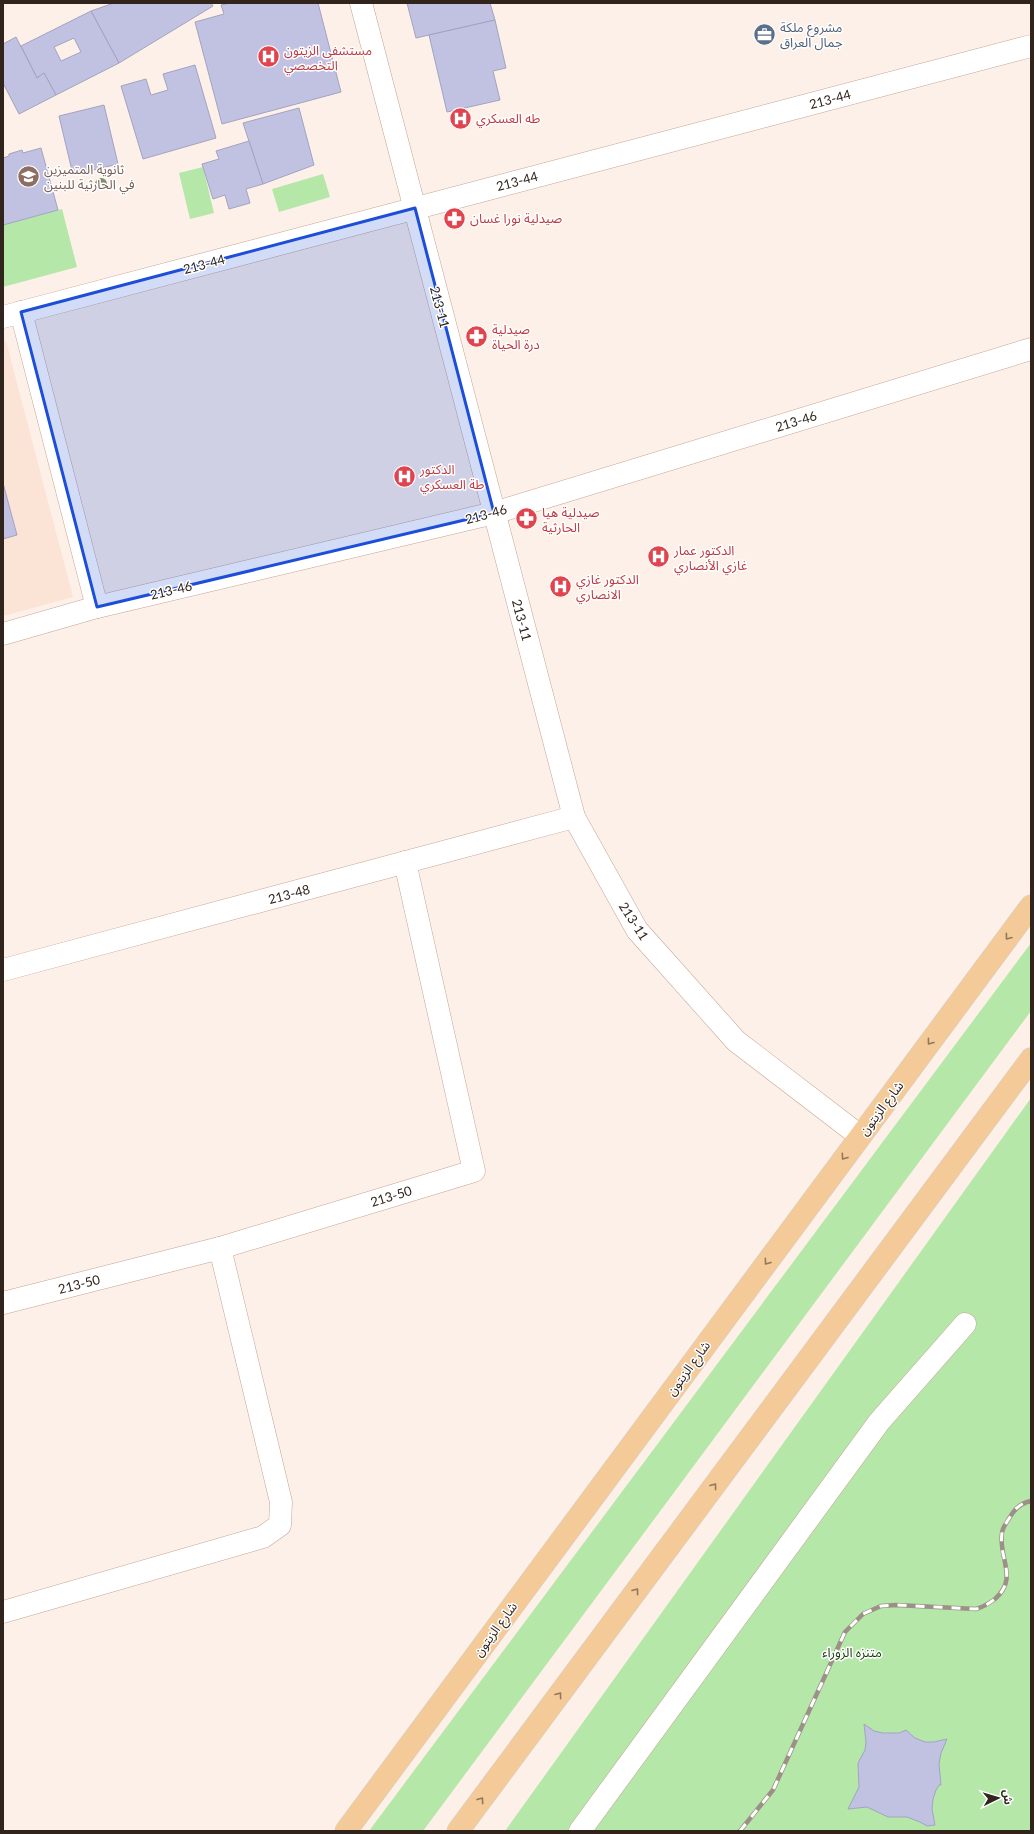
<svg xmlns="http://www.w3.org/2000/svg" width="1034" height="1834" viewBox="0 0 1034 1834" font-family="Lato,'Noto Sans Arabic',sans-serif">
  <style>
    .built { fill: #fbe3d6 }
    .green { fill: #b5e7a8 }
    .building { fill: #c1c1e1; stroke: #a3a3c1; fill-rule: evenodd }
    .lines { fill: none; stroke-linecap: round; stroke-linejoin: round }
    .minor-casing { stroke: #c4a594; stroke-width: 23 }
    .major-casing { stroke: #d1cfcd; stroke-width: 23 }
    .minor { stroke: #fff; stroke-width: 22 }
    .major { stroke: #f4cb98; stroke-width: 22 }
    .rail-casing { stroke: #9d9089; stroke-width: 4.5 }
    .rail { stroke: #fff; stroke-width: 3; stroke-dasharray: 9; stroke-linecap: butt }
    .tree { fill: #7e8d6e }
    .oneway { stroke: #92785a }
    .marked { fill: #1d4ed8; fill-opacity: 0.2; stroke: #1d4ed8; stroke-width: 3; stroke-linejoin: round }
    .labels { text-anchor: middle; stroke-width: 3; stroke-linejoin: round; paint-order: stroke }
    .service-label { font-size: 13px; fill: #4e5e75; stroke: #fff; text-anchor: start }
    .health-label { font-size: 13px; fill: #be3a42; stroke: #fff; text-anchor: start }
    .street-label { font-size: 13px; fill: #30241d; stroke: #fff }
    .education-label { font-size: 13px; fill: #785e54; stroke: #fff; text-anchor: start }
    .park-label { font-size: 13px; fill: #173c0a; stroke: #fff }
  </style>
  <rect width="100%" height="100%" fill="#fdf0e8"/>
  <path class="built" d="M 3,341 L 6,341 L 73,597 L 3,616 Z"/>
  <g class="green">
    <path d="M 203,167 L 214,213 L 190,219 L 179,173 Z"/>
    <path d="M 323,174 L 330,197 L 279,212 L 272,189 Z"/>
    <path d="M 62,209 L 77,267 L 3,287 L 3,225 Z"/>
    <path d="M 1031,943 L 1031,1011 L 423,1831 L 369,1831 Z"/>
    <path d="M 1031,1098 L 1031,1831 L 505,1831 Z"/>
  </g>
  <g class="building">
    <path d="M 114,3 L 211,3 L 213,6 L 119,63 L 91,11 Z"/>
    <path d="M 230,3 L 318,3 L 341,92 L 222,124 L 195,22 L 224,14 L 221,5 Z"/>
    <path d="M 407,3 L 490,3 L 495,20 L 416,38 Z"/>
    <path d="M 91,11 L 119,63 L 56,95 L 44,73 L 37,78 L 21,46 ZM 74,38 L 81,52 L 61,61 L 54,47 Z"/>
    <path d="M 495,20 L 506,68 L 493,71 L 500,100 L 447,112 L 429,35 Z"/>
    <path d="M 16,37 L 37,78 L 44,73 L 56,95 L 19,114 L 3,83 L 3,44 Z"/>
    <path d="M 195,65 L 216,138 L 143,159 L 121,86 L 146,79 L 151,95 L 168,90 L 163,74 Z"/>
    <path d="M 104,105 L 118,164 L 73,175 L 59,116 Z"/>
    <path d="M 299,108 L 314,165 L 263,184 L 243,123 Z"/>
    <path d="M 249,141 L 263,184 L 246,189 L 250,203 L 229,209 L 225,195 L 213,199 L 202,164 L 219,159 L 216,151 Z"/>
    <path d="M 41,148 L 58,210 L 3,225 L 3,158 L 9,156 L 9,154 L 22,150 L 23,153 Z"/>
    <path d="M 3,483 L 17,535 L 3,539 Z"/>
    <path d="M 864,1724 L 874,1731 L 883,1733 L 899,1733 L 906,1730 L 915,1738 L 925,1742 L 934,1742 L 947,1739 L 941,1753 L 939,1764 L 941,1785 L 939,1785 L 936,1790 L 933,1799 L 932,1809 L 935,1825 L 927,1826 L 920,1822 L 907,1817 L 888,1817 L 867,1807 L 848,1809 L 859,1787 L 858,1763 L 865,1750 L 866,1742 Z"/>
  </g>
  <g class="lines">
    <defs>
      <g id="minor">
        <path d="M 361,3 L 574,817 L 637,930 L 736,1041 L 860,1136"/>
        <path d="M 21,312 L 97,607"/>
        <path d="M 3,317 L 1031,46"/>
        <path d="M 3,634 L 97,607 L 494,513 L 1031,349"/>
        <path d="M 3,970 L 574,817"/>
        <path d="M 3,1303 L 220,1248 L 474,1171 L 405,862"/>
        <path d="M 3,1612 L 263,1537 L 280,1525 L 281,1502 L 220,1248"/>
        <path d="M 580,1831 L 879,1422 L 965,1324"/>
      </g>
      <g id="major">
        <path d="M 346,1831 L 1031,906"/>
        <path d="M 458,1831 L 1031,1059"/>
      </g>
    </defs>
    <use href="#minor" class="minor-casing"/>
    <use href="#major" class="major-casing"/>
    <use href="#minor" class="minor"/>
    <use href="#major" class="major"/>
    <defs>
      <path id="rail" d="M 740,1831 L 773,1790 L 845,1632 L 863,1614 L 881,1606 L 896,1605 L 976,1609 C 984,1607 988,1604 995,1599 C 1019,1578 998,1558 1002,1533 C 1002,1528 1007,1522 1010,1517 C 1015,1508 1021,1503 1031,1501"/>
    </defs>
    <use href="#rail" class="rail-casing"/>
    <use href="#rail" class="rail"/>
  </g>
  <circle class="tree" cx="101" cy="184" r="6"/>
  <defs><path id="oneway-chevron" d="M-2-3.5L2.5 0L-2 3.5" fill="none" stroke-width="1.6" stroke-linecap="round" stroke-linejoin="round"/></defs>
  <g class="oneway">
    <use href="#oneway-chevron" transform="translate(1008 937) rotate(127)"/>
    <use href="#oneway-chevron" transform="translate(930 1042) rotate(127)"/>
    <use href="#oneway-chevron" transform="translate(844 1157) rotate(126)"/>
    <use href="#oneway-chevron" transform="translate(767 1262) rotate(126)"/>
    <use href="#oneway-chevron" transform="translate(714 1486) rotate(-53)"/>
    <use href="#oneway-chevron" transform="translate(636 1591) rotate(-53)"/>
    <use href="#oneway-chevron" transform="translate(559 1695) rotate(-53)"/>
    <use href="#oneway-chevron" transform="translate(481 1800) rotate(-54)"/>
  </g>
  <path class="marked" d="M 415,208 L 494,513 L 97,607 L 21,312 Z"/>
  <defs>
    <symbol id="office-disc" viewBox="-11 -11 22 22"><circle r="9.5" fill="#5c6f8a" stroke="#fff"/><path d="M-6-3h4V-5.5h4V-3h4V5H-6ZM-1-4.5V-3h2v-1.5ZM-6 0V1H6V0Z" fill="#fff"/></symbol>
    <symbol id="hospital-disc" viewBox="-11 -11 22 22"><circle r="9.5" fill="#e0444e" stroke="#fff"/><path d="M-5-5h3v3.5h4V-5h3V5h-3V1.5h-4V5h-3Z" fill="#fff"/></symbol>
    <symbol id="school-disc" viewBox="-11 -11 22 22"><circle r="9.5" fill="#8d6e63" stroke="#fff"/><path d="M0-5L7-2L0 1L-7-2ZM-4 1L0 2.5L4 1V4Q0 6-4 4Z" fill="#fff"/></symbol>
    <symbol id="pharmacy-disc" viewBox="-11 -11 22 22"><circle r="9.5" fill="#e0444e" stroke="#fff"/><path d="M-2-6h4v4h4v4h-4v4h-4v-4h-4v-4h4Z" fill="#fff"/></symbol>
  </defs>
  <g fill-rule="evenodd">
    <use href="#office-disc" x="752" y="22" width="25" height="25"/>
    <use href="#hospital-disc" x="256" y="44" width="25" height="25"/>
    <use href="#hospital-disc" x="448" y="106" width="25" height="25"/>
    <use href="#school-disc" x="16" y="164" width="25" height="25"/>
    <use href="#pharmacy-disc" x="442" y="206" width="25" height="25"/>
    <use href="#pharmacy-disc" x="464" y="324" width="25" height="25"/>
    <use href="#hospital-disc" x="392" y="464" width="25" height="25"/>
    <use href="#pharmacy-disc" x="514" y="506" width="25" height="25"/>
    <use href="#hospital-disc" x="646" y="544" width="25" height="25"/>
    <use href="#hospital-disc" x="548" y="574" width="25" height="25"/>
  </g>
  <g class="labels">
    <g class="service-label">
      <text x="780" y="32">مشروع ملكة<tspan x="780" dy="15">جمال العراق</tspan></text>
    </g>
    <g class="health-label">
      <text x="284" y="55">مستشفى الزيتون<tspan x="284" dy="15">التخصصي</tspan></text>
      <text x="476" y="123">طه العسكري</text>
      <text x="470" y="223">صيدلية نورا غسان</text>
      <text x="492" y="334">صيدلية<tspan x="492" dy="15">درة الحياة</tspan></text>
      <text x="420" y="474">الدكتور<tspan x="420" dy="15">طة العسكري</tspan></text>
      <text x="542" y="517">صيدلية هيا<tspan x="542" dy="15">الحارثية</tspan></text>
      <text x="674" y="555">الدكتور عمار<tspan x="674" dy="15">غازي الأنصاري</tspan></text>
      <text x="576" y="584">الدكتور غازي<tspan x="576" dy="15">الانصاري</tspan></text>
    </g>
    <g class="street-label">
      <text transform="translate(830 99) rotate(-15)" y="5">213-44</text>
      <text transform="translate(517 181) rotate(-15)" y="5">213-44</text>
      <text transform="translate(204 264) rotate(-15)" y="5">213-44</text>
      <text transform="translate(440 307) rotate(75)" y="5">213-11</text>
      <text transform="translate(796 421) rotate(-17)" y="5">213-46</text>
      <text transform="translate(486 514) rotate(-15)" y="5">213-46</text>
      <text transform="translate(171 590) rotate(-13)" y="5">213-46</text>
      <text transform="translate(522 620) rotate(75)" y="5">213-11</text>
      <text transform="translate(289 894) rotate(-15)" y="5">213-48</text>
      <text transform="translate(634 921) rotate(57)" y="5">213-11</text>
      <text transform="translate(881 1108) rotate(-53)" y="5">شارع الزيتون</text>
      <text transform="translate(391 1196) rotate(-17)" y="5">213-50</text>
      <text transform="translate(79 1284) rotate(-14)" y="5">213-50</text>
      <text transform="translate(688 1368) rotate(-54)" y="5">شارع الزيتون</text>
      <text transform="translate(495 1629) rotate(-54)" y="5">شارع الزيتون</text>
    </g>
    <g class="education-label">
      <text x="44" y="174">ثانوية المتميزين<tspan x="44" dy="15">في الحارثية للبنين</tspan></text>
    </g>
    <g class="park-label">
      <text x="852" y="1657">متنزه الزوراء</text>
    </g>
  </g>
  <rect width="1034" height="1834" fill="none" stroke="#30241d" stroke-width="8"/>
  <g transform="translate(998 1798) rotate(85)" stroke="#ffffff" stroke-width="3" paint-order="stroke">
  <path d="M0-3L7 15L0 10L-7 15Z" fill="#30241d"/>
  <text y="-6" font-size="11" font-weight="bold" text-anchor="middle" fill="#30241d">ش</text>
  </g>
</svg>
